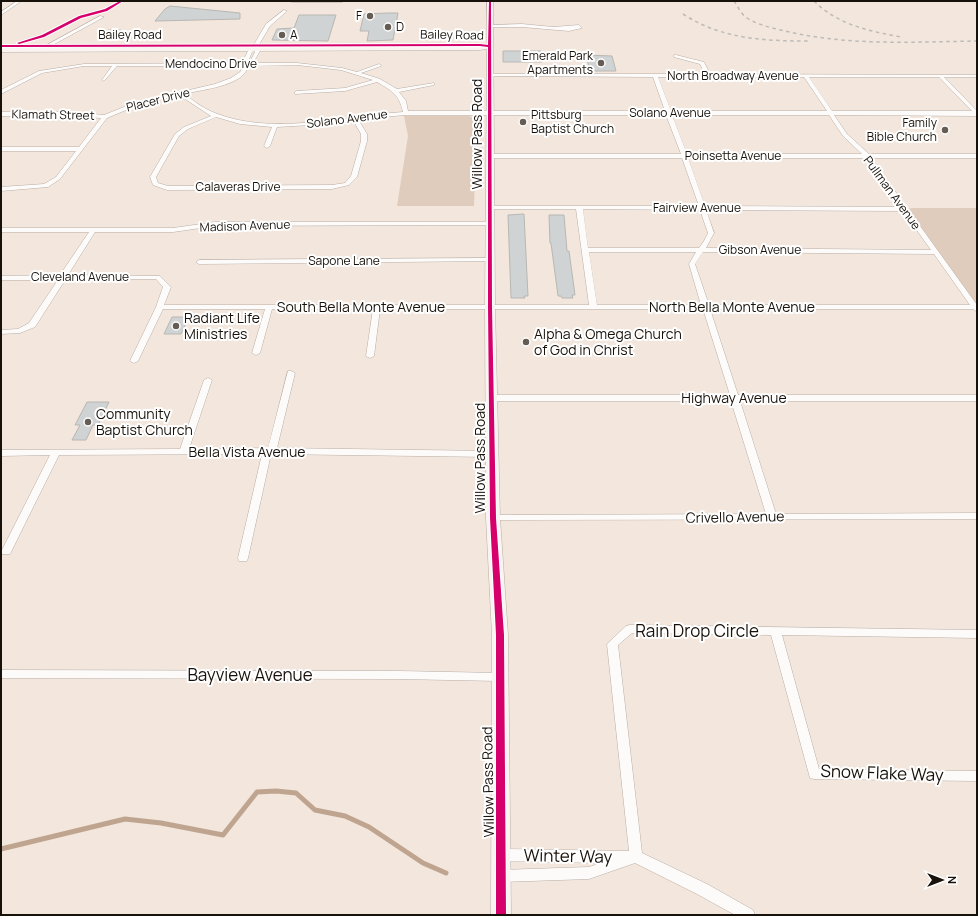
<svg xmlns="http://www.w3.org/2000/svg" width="978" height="916" viewBox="0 0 978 916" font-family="Manrope,sans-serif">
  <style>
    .green { fill: #e0ccbc }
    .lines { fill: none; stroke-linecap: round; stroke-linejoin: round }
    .stream { stroke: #bfa58f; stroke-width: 5 }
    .building { fill: #d0d3d3; stroke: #b8b7b4 }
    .street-casing { stroke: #b8aea7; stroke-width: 1 }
    .secondary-casing { stroke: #b8aea7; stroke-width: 1 }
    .street { fill: #fdfbfa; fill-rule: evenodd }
    .secondary { fill: #f9f4f1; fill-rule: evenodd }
    .rail { stroke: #bdbbb8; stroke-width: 1.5; stroke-dasharray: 3.5 3.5; stroke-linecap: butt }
    .cycleway-casing { stroke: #fff; stroke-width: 2 }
    .cycleway { fill: #d6006c; fill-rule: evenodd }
    .poi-dot { fill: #655c54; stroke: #fff; stroke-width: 1.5 }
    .labels { text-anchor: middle; stroke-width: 4; stroke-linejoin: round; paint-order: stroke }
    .far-poi-label { font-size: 12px; fill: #18110a; stroke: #fff; text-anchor: end }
    .far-street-label { font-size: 12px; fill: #18110a; stroke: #fff }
    .street-label { font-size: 14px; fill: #18110a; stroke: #fff }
    .poi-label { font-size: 14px; fill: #18110a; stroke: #fff; text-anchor: start }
    .near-street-label { font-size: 17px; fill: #18110a; stroke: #fff }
  </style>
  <rect width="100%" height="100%" fill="#f3e6dc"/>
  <g class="green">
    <path d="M 404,116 L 469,116 L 477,119 L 474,206 L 397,206 L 408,136 Z"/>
    <path d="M 914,208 L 977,208 L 977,311 L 905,209 Z"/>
  </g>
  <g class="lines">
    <path class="stream" d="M 1,849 L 125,819 L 161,823 L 223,835 L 257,792 L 276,791 L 296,793 L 315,810 L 345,816 L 369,827 L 423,863 L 446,873"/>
  </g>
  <g class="building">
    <path d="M 170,6 L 240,13 L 240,19 L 155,21 L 165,9 Z"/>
    <path d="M 388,13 L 398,13 L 393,40 L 367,41 L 369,31 L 360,31 L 364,14 Z"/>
    <path d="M 299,15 L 336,15 L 328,41 L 272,40 L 277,29 L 294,28 Z"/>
    <path d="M 108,30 L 121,30 L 114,39 L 101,39 Z"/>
    <path d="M 503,51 L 541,51 L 542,62 L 503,62 Z"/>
    <path d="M 586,55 L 612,56 L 616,71 L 590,71 Z"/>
    <path d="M 524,214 L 528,296 L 524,296 L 525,298 L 511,298 L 508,215 Z"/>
    <path d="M 549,215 L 564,215 L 567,251 L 569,251 L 575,295 L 572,295 L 573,298 L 562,298 L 561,296 L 558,296 L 551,243 L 550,243 Z"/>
    <path d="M 172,317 L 189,317 L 181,334 L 164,334 Z"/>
    <path d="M 87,402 L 109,402 L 98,425 L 93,425 L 86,440 L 72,440 L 80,425 L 75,425 Z"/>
  </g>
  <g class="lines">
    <defs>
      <g id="street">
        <path d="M 17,1 L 20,2 L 1,15 L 1,12 Z"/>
        <path d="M 290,1 L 344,1 L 342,2 L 292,2 Z"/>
        <path d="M 284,10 L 287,11 L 270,26 L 257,48 L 260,51 L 253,63 L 297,63 L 342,68 L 357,72 L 379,64 L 381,65 L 381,66 L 361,73 L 380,79 L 397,89 L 434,83 L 434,85 L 399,92 L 406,101 L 408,111 L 665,111 L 653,77 L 490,76 L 488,75 L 490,74 L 705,74 L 700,64 L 674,57 L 674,55 L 676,55 L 704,62 L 710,74 L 977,75 L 977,77 L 944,77 L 977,111 L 977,116 L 834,115 L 847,134 L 869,154 L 977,154 L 977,158 L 871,158 L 977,305 L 977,312 L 973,309 L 710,309 L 738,395 L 977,395 L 977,401 L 740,401 L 776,514 L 977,513 L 977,519 L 490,520 L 488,518 L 493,515 L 766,514 L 731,401 L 492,401 L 488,398 L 492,395 L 730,395 L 703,309 L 380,309 L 374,356 L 370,358 L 366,356 L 373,309 L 272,309 L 260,353 L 256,355 L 252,353 L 265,309 L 163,309 L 138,361 L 134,363 L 130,361 L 156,307 L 163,287 L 156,279 L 65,280 L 35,327 L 20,333 L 1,334 L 1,330 L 18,329 L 29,323 L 58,280 L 1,280 L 1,276 L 60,275 L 89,232 L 1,232 L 1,228 L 173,228 L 215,222 L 489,222 L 491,223 L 491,225 L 215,226 L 173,232 L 95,232 L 68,275 L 160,276 L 171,287 L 164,305 L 589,305 L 576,209 L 489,209 L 486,207 L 487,206 L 699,206 L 682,158 L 489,158 L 486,156 L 489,154 L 681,154 L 666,115 L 406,115 L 358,119 L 367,134 L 367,141 L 357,177 L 349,185 L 332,189 L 167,190 L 153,185 L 150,177 L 175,134 L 184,127 L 211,116 L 179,95 L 138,105 L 107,118 L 60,179 L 48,187 L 1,191 L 1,187 L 44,184 L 56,177 L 76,151 L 1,151 L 1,147 L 79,147 L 101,118 L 71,116 L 1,116 L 1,112 L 71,112 L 104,115 L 134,103 L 215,84 L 231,78 L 240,72 L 244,66 L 117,66 L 104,81 L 102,80 L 112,66 L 84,66 L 42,73 L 3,93 L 1,94 L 1,90 L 39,71 L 84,64 L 244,63 L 243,61 L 248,51 L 252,48 L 266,24 ZM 254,51 L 255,52 L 251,60 L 248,62 L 252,52 ZM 297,65 L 341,70 L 373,80 L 345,88 L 297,91 L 295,92 L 295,94 L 345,91 L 377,82 C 392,91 399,94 403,112 C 344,116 272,136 215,113 C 204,109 194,101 184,94 C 200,90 232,87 244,74 C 246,72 247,68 248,66 ZM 658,77 L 804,77 L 827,111 L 671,111 ZM 809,77 L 939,77 L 972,111 L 832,111 ZM 672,115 L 829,115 L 843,136 L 862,154 L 687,154 ZM 216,117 L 240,124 L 272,127 L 264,146 L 267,148 L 270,146 L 277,127 L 311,125 L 353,120 L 361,134 L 361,141 L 351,176 L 345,183 L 332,185 L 168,186 L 158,183 L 156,177 L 179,136 L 188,129 ZM 688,158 L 865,158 L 900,207 L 705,206 ZM 583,209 L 700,210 L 708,233 L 704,241 L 699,248 L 588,248 ZM 706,210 L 903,211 L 931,250 L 706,248 L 714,233 ZM 589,252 L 696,252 L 689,264 L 701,305 L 597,305 ZM 703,252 L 934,254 L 970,305 L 709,305 L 695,264 Z"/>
        <path d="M 100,16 L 104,17 L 49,47 L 45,46 Z"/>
        <path d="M 522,24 L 553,27 L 579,25 L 582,28 L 569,31 L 522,27 L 490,27 L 488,26 L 490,25 Z"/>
        <path d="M 490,258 L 492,259 L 492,261 L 199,264 L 196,262 L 199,260 Z"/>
        <path d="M 288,371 L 291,371 L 295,373 L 277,448 L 492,451 L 496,454 L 492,457 L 271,454 L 248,558 L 247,561 L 239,561 L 238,558 L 262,454 L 59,455 L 11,552 L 10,554 L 2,554 L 1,552 L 50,455 L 1,456 L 1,450 L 180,449 L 204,380 L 208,378 L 212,380 L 189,449 L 268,448 Z"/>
        <path d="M 630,625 L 977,630 L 977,638 L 782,635 L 819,769 L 977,771 L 977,781 L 814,779 L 810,778 L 771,635 L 632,633 L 618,645 L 642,853 L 707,884 L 753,910 L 755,915 L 735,915 L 697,894 L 635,863 L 589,879 L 501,882 L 496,880 L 494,876 L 496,872 L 501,870 L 589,867 L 601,863 L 501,861 L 496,859 L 494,855 L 496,851 L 501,849 L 629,851 L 607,644 L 626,626 Z"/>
        <path d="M 1,670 L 399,671 L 499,673 L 503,674 L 505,677 L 503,680 L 499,681 L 399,679 L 1,678 Z"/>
      </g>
      <path id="secondary" d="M 487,1 L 493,1 L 495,306 L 500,518 L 508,635 L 511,915 L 491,915 L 492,635 L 486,518 L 485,306 L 487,49 L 479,50 L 1,52 L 1,48 L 479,46 L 487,45 Z"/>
    </defs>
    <use href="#street" class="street-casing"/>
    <use href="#secondary" class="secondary-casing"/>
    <use href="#street" class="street"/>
    <use href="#secondary" class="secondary"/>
    <g class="rail">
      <path d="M 734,1 C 738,7 741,14 747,18 C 758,25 772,28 785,31 C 848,46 913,42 977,41"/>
      <path d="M 814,1 C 838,25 869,31 901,37"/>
      <path d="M 683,14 C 721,39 764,41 808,41"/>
    </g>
    <defs>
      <g id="cycleway">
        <path d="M 120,1 L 123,1 L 107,11 L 81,18 L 44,37 L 19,44 L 17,43 L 42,35 L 79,16 L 105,9 Z"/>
        <path d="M 489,1 L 491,1 L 492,306 L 496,518 L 504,635 L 506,915 L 496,915 L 496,635 L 490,518 L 488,306 L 488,47 L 480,46 L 1,47 L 1,45 L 480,44 L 488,45 Z"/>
      </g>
    </defs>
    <use href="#cycleway" class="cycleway-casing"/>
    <use href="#cycleway" class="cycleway"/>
  </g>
  <g class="poi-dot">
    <circle cx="370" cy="16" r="4"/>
    <circle cx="388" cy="27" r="4"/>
    <circle cx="282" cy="35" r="4"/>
    <circle cx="601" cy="63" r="4"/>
    <circle cx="523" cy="122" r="4"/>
    <circle cx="945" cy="130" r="4"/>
    <circle cx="176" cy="326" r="4"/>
    <circle cx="526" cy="342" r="4"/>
    <circle cx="88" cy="422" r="4"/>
  </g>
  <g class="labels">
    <g class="far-poi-label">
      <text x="362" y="20">F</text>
      <text x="396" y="31" text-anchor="start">D</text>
      <text x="290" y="39" text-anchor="start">A</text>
      <text x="593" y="60">Emerald Park<tspan x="593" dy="14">Apartments</tspan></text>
      <text x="531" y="119" text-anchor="start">Pittsburg<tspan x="531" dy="14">Baptist Church</tspan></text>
      <text x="937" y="127">Family<tspan x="937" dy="14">Bible Church</tspan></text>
    </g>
    <g class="far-street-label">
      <text x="130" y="39">Bailey Road</text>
      <text transform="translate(452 35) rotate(1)" y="4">Bailey Road</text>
      <text x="211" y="68">Mendocino Drive</text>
      <text x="733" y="80">North Broadway Avenue</text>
      <text transform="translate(158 100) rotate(-14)" y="4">Placer Drive</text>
      <text x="670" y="117">Solano Avenue</text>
      <text transform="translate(53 115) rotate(1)" y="4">Klamath Street</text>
      <text transform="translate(347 119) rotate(-7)" y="4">Solano Avenue</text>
      <text x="733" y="160">Poinsetta Avenue</text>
      <text x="238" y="191">Calaveras Drive</text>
      <text transform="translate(892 193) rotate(54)" y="4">Pullman Avenue</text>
      <text x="697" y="212">Fairview Avenue</text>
      <text transform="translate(245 226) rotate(-2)" y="4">Madison Avenue</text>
      <text x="760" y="254">Gibson Avenue</text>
      <text x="344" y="265">Sapone Lane</text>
      <text x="80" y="281">Cleveland Avenue</text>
    </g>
    <g class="street-label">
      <text transform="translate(477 134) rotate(-90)" y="5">Willow Pass Road</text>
      <text x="361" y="312">South Bella Monte Avenue</text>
      <text x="732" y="312">North Bella Monte Avenue</text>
      <text x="734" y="403">Highway Avenue</text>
      <text x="247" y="457">Bella Vista Avenue</text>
      <text transform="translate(480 458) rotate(-90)" y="5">Willow Pass Road</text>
      <text transform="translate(735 517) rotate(-1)" y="5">Crivello Avenue</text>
      <text transform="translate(488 782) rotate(-91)" y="5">Willow Pass Road</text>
    </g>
    <g class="poi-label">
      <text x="184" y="323">Radiant Life<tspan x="184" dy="16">Ministries</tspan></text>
      <text x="534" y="339">Alpha &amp; Omega Church<tspan x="534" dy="16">of God in Christ</tspan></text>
      <text x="96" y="419">Community<tspan x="96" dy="16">Baptist Church</tspan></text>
    </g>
    <g class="near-street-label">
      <text x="697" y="637">Rain Drop Circle</text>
      <text x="250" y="681">Bayview Avenue</text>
      <text transform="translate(882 773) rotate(2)" y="6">Snow Flake Way</text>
      <text transform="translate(568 856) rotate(1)" y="6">Winter Way</text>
    </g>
  </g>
  <rect width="978" height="916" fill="none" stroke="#18110a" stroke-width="4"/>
  <g transform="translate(942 880) rotate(90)" stroke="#ffffff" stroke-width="3" paint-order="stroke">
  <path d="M0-3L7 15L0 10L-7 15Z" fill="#18110a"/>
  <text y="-6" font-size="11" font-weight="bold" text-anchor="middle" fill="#18110a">N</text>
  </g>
</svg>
